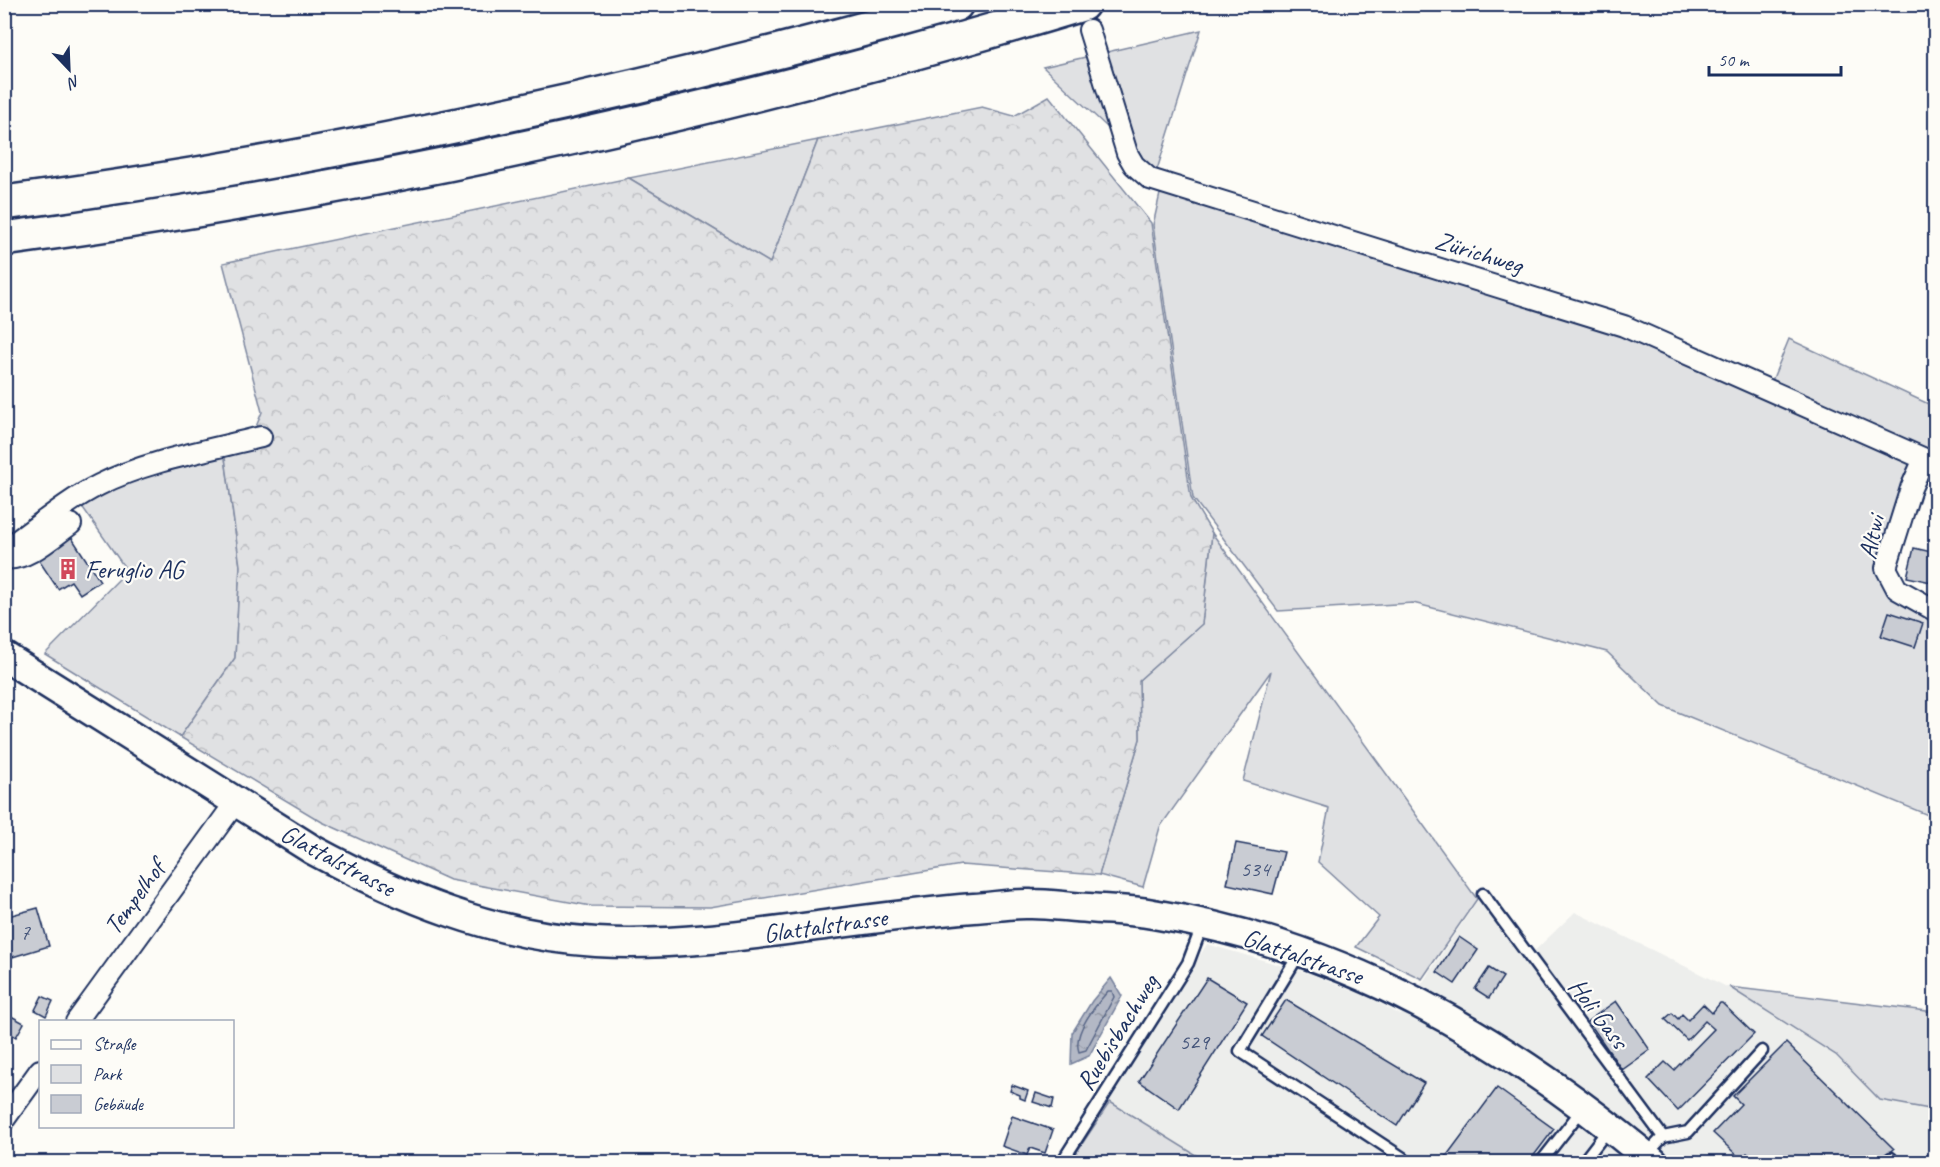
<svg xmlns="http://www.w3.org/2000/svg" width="1940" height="1167" viewBox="0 0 1940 1167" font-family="Caveat,sans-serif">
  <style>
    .built { fill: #edeeec }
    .green { fill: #e0e1e3; stroke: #7e88a0; stroke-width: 1.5 }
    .forest { fill: url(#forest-crowns); stroke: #7e88a0; stroke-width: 1.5 }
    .water { fill: url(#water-ripples); stroke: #76819c; stroke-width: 1.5 }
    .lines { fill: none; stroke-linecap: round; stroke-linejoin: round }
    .shore { stroke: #586687; stroke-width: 1.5 }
    .building { fill: #c9ccd3; stroke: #1b2f5e; stroke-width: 1.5 }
    .lane-casing { stroke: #1b2f5e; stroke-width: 15 }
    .street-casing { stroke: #1b2f5e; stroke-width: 24 }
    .secondary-casing { stroke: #1b2f5e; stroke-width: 33 }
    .highway-casing { stroke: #1b2f5e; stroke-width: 38 }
    .lane { stroke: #fdfcf7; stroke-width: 10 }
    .street { stroke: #fdfcf7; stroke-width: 20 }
    .secondary { stroke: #fdfcf7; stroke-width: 28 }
    .highway { stroke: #fdfcf7; stroke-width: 33 }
    .labels { text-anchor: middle; stroke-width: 4.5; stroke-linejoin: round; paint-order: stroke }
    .number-label { font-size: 22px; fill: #46567b }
    .street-label { font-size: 26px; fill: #1b2f5e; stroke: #fdfcf7 }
    .poi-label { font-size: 26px; fill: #1b2f5e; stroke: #fdfcf7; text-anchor: start }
  </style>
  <defs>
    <pattern id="forest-crowns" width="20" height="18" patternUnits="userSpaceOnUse" patternTransform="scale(1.5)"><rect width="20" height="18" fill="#e0e1e3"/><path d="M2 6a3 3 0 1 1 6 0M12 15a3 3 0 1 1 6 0" fill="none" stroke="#c0c1c5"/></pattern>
    <pattern id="water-ripples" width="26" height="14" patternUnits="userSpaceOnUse" patternTransform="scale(1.5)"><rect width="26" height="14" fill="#b3b8c5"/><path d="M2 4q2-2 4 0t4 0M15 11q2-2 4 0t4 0" fill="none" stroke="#9196a3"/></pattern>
  </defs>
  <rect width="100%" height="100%" fill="#fdfcf7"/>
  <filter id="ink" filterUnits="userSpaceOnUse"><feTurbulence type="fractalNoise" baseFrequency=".0167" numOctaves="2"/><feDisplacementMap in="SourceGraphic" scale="12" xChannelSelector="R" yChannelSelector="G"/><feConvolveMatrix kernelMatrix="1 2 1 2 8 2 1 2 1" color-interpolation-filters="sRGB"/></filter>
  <g filter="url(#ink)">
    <path class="built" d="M 1479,898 L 1524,961 L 1575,912 L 1729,988 L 1836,1056 L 1880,1100 L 1935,1111 L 1935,1162 L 1208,1162 L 1109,1101 L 1207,944 L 1311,974 L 1372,999 L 1401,1015 Z"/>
    <g class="green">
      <path d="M 1201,30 L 1156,173 L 1043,67 Z"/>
      <path d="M 818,140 L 770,263 L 629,178 Z"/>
      <path d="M 1162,185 L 1621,328 L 1767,393 L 1789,339 L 1935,407 L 1935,474 L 1927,470 L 1887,586 L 1935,614 L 1935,818 L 1663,706 L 1607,652 L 1413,603 L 1278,611 L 1193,498 L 1153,225 Z"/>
      <path d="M 224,450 L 240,566 L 235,658 L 180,737 L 45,654 L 127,571 L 79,502 L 99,488 Z"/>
      <path d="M 1212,533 L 1477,899 L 1422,979 L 1356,947 L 1379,917 L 1318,862 L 1329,808 L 1243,781 L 1271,671 L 1160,827 L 1143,887 L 1099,875 L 1140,739 L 1139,680 L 1202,624 Z"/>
      <path d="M 1729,987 L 1935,1012 L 1935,1110 L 1880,1100 L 1836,1055 Z"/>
      <path d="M 1110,1102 L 1207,1162 L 1070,1162 Z"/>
    </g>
    <path class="forest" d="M 1049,96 L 1151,223 L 1191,498 L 1212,533 L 1202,624 L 1139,680 L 1140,739 L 1099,875 L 961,865 L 710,907 L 591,906 L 450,880 L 322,822 L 180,737 L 235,658 L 240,566 L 224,450 L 249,444 L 262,412 L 223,263 L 629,178 L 770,263 L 818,140 L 982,107 L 1014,116 Z"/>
    <path class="water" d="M 1111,978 L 1122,996 L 1089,1056 L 1071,1064 L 1072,1033 L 1092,1001 Z"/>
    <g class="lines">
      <path class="shore" d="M 1108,991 L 1112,991 L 1114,997 L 1086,1050 L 1079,1052 C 1072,1033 1096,1005 1108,991 Z"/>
    </g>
    <g class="building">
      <path d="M 70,535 L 100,581 L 80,594 L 71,581 L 58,589 L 36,556 Z"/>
      <path d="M 1914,548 L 1936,553 L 1936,583 L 1907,577 Z"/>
      <path d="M 1889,612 L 1923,623 L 1915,647 L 1881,636 Z"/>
      <path d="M 1236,843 L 1284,852 L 1273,894 L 1227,884 Z"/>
      <path d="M 38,908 L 49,946 L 9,958 L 4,944 L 4,917 Z"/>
      <path d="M 1459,937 L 1478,950 L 1455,984 L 1437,972 Z"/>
      <path d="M 1489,968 L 1503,977 L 1489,998 L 1475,989 Z"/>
      <path d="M 1207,978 L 1247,1002 L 1179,1109 L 1139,1081 Z"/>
      <path d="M 4,990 L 11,993 L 6,1003 L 9,1005 L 4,1012 Z"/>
      <path d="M 42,996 L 53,1001 L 46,1016 L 35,1010 Z"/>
      <path d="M 1286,1000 L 1424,1083 L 1397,1126 L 1262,1036 Z"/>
      <path d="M 1616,1001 L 1650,1050 L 1622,1070 L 1588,1021 Z"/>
      <path d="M 1720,1003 L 1722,1003 L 1754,1034 L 1678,1111 L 1648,1079 L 1665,1062 L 1674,1070 L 1714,1029 L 1705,1021 L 1687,1040 L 1665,1019 L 1672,1013 L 1678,1019 L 1682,1014 L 1688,1020 L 1703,1004 L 1712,1013 Z"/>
      <path d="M 11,1016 L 24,1023 L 16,1037 L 4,1030 Z"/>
      <path d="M 1786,1043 L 1894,1149 L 1880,1162 L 1757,1162 L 1747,1153 L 1741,1159 L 1713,1133 L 1741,1104 L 1733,1096 Z"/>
      <path d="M 1012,1085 L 1028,1091 L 1025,1100 L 1020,1098 L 1020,1095 L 1010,1091 Z"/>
      <path d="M 1497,1088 L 1554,1129 L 1529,1162 L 1442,1162 Z"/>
      <path d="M 1036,1093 L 1054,1099 L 1052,1108 L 1033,1102 Z"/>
      <path d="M 1012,1116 L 1053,1130 L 1045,1153 L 1030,1148 L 1027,1155 L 1002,1146 Z"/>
    </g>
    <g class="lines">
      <defs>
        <g id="lane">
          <path d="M 1483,894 L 1663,1137 L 1646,1155"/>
          <path d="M 1298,953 L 1293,964 L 1240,1051 L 1403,1158"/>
          <path d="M 1663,1137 L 1688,1132 L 1762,1051"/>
          <path d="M 1062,1162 L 1188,963 L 1202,926"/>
          <path d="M 1541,1162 L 1584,1107"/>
          <path d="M 1583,1162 L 1610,1127"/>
          <path d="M 1887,1162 L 1891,1158"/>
        </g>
        <g id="street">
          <path d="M 1089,30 L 1127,153 L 1134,165 L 1150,179 L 1624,326 L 1936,464"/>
          <path d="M 1924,459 L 1911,488 L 1886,568 L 1897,589 L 1936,611"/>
          <path d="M 4,550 C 36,528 65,502 99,485 C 146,461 209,450 261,437"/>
          <path d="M 4,558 C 25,563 54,536 71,524"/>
          <path d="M 76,1022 L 235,803"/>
          <path d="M 4,1120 L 40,1070"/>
        </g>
        <path id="secondary" d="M 4,656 L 313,850 C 402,898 494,936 596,942 C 671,946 744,936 817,926 C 870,919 922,912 974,908 C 993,907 1012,903 1031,904 C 1050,904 1069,907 1088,908 C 1110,910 1132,910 1153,914 C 1345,945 1505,1039 1653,1162"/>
        <g id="highway">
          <path d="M 4,203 C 326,160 643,91 956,4"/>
          <path d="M 4,239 C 369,189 730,111 1082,4"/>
        </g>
      </defs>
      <use href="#lane" class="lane-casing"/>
      <use href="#street" class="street-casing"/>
      <use href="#secondary" class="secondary-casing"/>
      <use href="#highway" class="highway-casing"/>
      <use href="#lane" class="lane"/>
      <use href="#street" class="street"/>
      <use href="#secondary" class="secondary"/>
      <use href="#highway" class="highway"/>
    </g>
  </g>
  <defs>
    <symbol id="building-bare" viewBox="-9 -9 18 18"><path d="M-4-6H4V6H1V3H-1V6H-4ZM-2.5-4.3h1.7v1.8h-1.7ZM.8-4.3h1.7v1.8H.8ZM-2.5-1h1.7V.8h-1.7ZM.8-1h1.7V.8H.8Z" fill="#d1495b" stroke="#fdfcf7" stroke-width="2.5" paint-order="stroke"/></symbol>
  </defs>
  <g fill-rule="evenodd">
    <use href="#building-bare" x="53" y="554" width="30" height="30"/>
  </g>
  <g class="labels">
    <g class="number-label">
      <text x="1255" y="876">534</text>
      <text x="25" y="939">7</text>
      <text x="1194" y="1049">529</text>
    </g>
    <g class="street-label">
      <text transform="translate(1479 252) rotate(17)" y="9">Zürichweg</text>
      <text transform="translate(1871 537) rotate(-78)" y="9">Altwi</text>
      <text transform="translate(338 860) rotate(28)" y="9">Glattalstrasse</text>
      <text transform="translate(134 897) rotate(-54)" y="9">Tempelhof</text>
      <text transform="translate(825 925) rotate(-8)" y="9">Glattalstrasse</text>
      <text transform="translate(1303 956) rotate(19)" y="9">Glattalstrasse</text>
      <text transform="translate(1599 1013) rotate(53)" y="9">Holi Gass</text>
      <text transform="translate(1117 1032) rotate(-58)" y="9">Ruebisbachweg</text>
    </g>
    <g class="poi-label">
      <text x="85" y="578">Feruglio AG</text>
    </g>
  </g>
  <rect width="1940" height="1167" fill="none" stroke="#fdfcf7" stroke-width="24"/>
  <rect x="12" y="12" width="1916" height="1143" fill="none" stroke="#1b2f5e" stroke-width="2" filter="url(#ink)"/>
  <rect x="39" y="1020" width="195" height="108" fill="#fdfcf7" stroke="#a3aaba" stroke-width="1.5"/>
  <rect x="51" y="1040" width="30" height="9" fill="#fdfcf7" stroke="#a3aaba" stroke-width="1.5"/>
  <text x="93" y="1050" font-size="18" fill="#1b2f5e">Straße</text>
  <rect x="51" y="1065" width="30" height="18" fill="#e0e1e3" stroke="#a3aaba" stroke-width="1.5"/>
  <text x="93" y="1080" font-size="18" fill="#1b2f5e">Park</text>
  <rect x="51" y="1095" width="30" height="18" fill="#c9ccd3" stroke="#a3aaba" stroke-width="1.5"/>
  <text x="93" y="1110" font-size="18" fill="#1b2f5e">Gebäude</text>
  <g transform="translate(69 69) rotate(157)" stroke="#fdfcf7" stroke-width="4.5" paint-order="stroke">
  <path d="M0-4.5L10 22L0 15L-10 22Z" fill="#1b2f5e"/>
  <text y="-9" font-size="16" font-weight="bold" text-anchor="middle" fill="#1b2f5e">N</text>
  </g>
  <path d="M1709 66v9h132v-9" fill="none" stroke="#1b2f5e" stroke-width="3"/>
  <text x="1718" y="66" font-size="18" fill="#1b2f5e" stroke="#fdfcf7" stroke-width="4.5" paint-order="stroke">50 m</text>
</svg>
